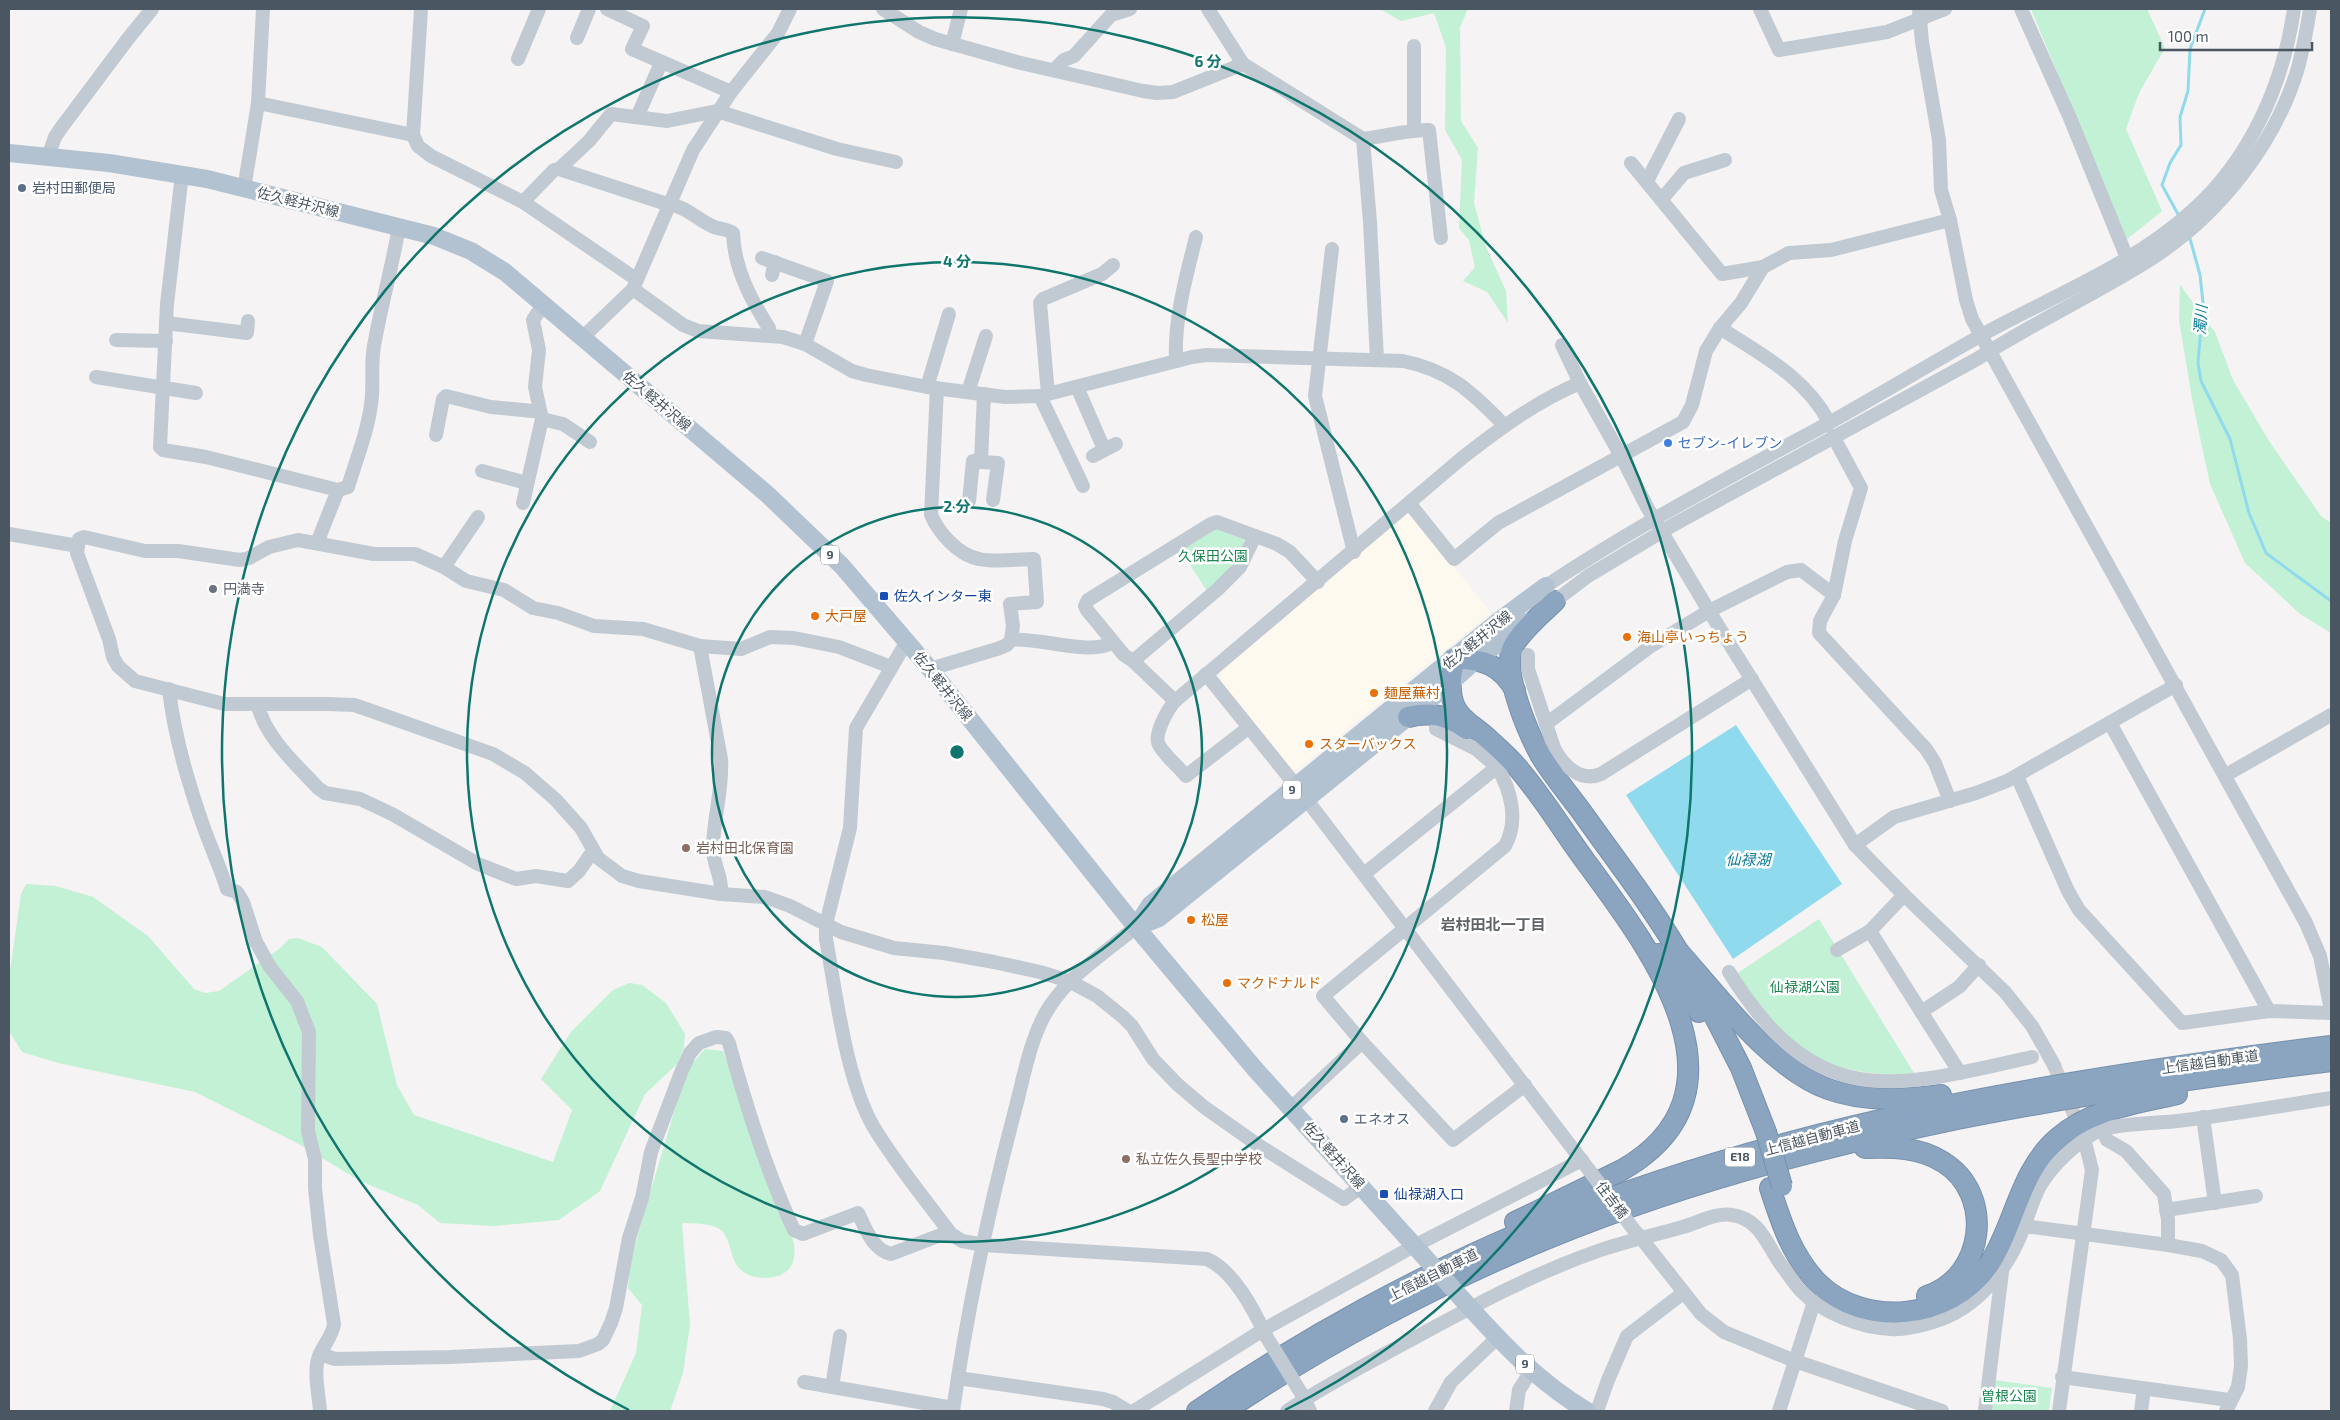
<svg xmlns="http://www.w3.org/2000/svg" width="2340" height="1420" viewBox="0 0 2340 1420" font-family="'Exo 2','Noto Sans JP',sans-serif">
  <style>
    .commercial { fill: #fdf9ef }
    .green { fill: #c3f1d5 }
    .water { fill: #90daee }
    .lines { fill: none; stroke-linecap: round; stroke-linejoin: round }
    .stream { stroke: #90daee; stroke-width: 3 }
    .minor-tunnel { stroke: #caccce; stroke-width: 14; stroke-dasharray: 14 7; stroke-linecap: butt }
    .highway-casing { stroke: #7690ad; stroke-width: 22 }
    .minor { stroke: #c1cad2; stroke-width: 14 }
    .major { stroke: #b3c2d1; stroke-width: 18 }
    .highway { stroke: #8ba5c1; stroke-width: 20 }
    .highway-bridge-casing { stroke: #7690ad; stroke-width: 22; stroke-linecap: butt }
    .minor-bridge { stroke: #c1cad2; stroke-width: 14 }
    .major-bridge { stroke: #b3c2d1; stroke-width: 18 }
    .highway-bridge { stroke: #8ba5c1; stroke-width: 20 }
    .ring { fill: none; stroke: #0f766e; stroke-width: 2.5 }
    .service-dot { fill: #5c6f8a; stroke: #fff; stroke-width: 2 }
    .shop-dot { fill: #3f7fe0; stroke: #fff; stroke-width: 2 }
    .worship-dot { fill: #6b7280; stroke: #fff; stroke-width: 2 }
    .transit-dot { fill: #1a4fb4; stroke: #fff; stroke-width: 2 }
    .food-dot { fill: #e8710a; stroke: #fff; stroke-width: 2 }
    .education-dot { fill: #8d6e63; stroke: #fff; stroke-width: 2 }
    .labels { text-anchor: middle; stroke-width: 5; stroke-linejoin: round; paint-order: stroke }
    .shield { fill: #fff; stroke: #808990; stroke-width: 1 }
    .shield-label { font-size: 12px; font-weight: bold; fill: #4a5661 }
    .service-label { font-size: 14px; fill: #4e5e75; stroke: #fff; text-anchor: start }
    .street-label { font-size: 14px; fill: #4a5661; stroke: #fff }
    .shop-label { font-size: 14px; fill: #366cbe; stroke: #fff; text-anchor: start }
    .park-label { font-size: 14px; fill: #17864f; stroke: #fff }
    .worship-label { font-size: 14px; fill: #5b616d; stroke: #fff; text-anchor: start }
    .transit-label { font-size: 14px; fill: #164399; stroke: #fff; text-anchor: start }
    .food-label { font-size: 14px; fill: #c56008; stroke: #fff; text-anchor: start }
    .education-label { font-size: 14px; fill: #785e54; stroke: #fff; text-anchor: start }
    .water-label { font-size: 15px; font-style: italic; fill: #0c7c9b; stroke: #fff }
    .neighbourhood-label { font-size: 15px; font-weight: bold; fill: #5f6368; stroke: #fff }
    .centre { fill: #0f766e; stroke: #fff; stroke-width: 2.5 }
    .ring-label { font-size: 15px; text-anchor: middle; font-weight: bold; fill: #0f766e; stroke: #fff; stroke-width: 5; stroke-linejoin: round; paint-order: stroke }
  </style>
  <rect width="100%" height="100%" fill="#f5f3f3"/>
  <path class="commercial" d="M 1405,514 L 1412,514 L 1491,613 L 1298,769 L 1290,769 L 1219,684 L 1221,671 Z"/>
  <g class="green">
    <path d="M 1380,9 L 1468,9 L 1460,27 L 1461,121 L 1478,148 L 1474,203 L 1486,247 L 1506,291 L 1508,323 L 1487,292 L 1463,281 L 1475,267 L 1469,240 L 1459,228 L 1462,160 L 1445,130 L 1446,47 L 1434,13 L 1401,21 Z"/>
    <path d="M 2031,9 L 2147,9 L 2165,48 L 2139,93 L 2126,129 L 2162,211 L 2126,240 Z"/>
    <path d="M 2180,285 L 2215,332 L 2233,380 L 2269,441 L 2321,516 L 2331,523 L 2331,633 L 2300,614 L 2245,563 L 2210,484 L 2193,404 L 2179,320 Z"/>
    <path d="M 1212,527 L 1244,536 C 1248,560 1223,577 1207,591 L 1179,548 Z"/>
    <path d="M 26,884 L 56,886 L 93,897 L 148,936 L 194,989 L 205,993 L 219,991 L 279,949 L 289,939 L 298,938 L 322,947 L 377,1004 L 397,1085 L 414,1115 L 553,1162 L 572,1110 L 541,1079 L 571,1032 L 613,990 L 629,983 L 642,985 L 666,1003 L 685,1034 L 684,1047 L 677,1064 L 645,1094 L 600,1191 L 559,1220 L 494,1226 L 440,1223 L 418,1205 L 360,1181 L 297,1143 L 195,1092 L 58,1063 L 22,1052 L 9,1031 L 9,978 L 21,894 Z"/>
    <path d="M 1819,919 L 1914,1073 C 1866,1078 1812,1067 1778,1028 C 1763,1011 1750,992 1736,974 Z"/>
    <path d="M 705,1049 L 723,1051 L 786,1224 C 792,1235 796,1244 794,1257 C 792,1281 755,1283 741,1270 C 730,1260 732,1243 723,1232 C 714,1222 693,1224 682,1223 L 690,1325 L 683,1373 L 670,1411 L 610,1411 L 636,1353 L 642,1305 L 628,1288 L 631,1258 L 686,1071 Z"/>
    <path d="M 1994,1380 L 2052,1388 L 2049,1411 L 1990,1411 Z"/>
  </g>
  <path class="water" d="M 1736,725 L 1842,884 L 1733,959 L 1626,795 Z"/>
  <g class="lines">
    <g class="stream">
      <path d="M 2179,216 L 2162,185 L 2170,163 L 2181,145 L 2180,117 L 2188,91 L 2190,49 L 2205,9"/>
      <path d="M 2189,235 L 2200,275 L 2203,303 L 2198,363 L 2201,381 L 2230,439 L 2249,513 L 2266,553 L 2331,601"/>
    </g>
    <path class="minor-tunnel" d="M 2054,1065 L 2081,1132"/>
    <defs>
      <g id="highway">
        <path d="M 1555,601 C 1543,613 1515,636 1511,652 C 1505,678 1528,733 1541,756 C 1553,776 1568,793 1581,811 C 1616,860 1654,909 1684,961"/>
        <path d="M 1408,717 C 1432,711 1447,716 1467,729"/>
        <path d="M 1678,951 C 1718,996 1771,1068 1828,1089 C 1864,1102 1904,1100 1941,1095"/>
        <path d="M 1658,954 L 1680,982 L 1699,1012"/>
        <path d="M 1699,986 L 1741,1068 L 1766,1132"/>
        <path d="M 1865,1148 C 1892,1147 1920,1147 1943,1162 C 1995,1194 1985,1277 1927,1296"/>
        <path d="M 1770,1188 C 1781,1222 1792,1256 1817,1282 C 1864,1329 1950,1320 1988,1266 C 2015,1226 2019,1171 2058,1138 C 2091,1109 2136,1104 2177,1094"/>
        <path d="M 1515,1222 L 1622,1170 C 1759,1091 1651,950 1586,862 C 1563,831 1543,797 1517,767 C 1508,756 1496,746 1485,736 C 1475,727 1461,720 1455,707 C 1448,692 1451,675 1454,659 C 1482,658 1501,665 1515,690"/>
        <path d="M 1197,1411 C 1303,1339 1424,1272 1542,1224 C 1793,1122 2064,1079 2331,1046"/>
        <path d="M 1225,1411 C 1323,1345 1437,1284 1546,1239 C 1795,1137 2066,1094 2331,1061"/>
      </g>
    </defs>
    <use href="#highway" class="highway-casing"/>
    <g class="minor">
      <path d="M 421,9 L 413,135 L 418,146 L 431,156 L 523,202 L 636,279"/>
      <path d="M 607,9 L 643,26 L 632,49 L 731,92"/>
      <path d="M 883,9 L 919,32 L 935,39 L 1017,62 L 1143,91 L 1157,93 L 1173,92 L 1243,64"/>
      <path d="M 1208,9 L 1243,64 L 1363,139 L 1370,222 L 1377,360"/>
      <path d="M 1760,9 L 1779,50 L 1887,32 L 1945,9"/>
      <path d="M 1919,9 L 1922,42 L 1939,140 L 1941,190 L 1950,220 L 1966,300 L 1972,319 L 2306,923 L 2320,956 L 2331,1010"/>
      <path d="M 2021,9 L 2070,118 L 2127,258"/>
      <path d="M 577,38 L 589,9"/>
      <path d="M 952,44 L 961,9"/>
      <path d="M 518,59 L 539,9"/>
      <path d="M 1055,69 L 1064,60 L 1074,56 L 1111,15 L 1130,9"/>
      <path d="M 258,103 L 413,135"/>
      <path d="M 637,117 L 661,63"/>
      <path d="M 1414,130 L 1414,46"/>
      <path d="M 1363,139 C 1385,136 1407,130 1429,130 L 1441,238"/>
      <path d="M 48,157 L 55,137 L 61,128 L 127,40 L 152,9"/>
      <path d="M 1631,163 L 1722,274 L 1763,267"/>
      <path d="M 559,169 L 589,141 L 611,114 L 667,121 L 717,111 L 837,149 L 896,162"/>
      <path d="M 182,174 L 167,304 L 160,447 L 163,450 L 206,457 L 338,490 L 317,543"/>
      <path d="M 1647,181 L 1679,119"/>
      <path d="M 244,189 L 258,103 L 263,9"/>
      <path d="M 1662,199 L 1684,173 L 1725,160"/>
      <path d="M 523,202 L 554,170 L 559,169 L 670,205 C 686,206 699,221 714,227 C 720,229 727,229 733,233 C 734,268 751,300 769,328 L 770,336"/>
      <path d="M 1332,249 L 1315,396 L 1354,552"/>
      <path d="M 762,258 L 827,281 L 805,344"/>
      <path d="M 772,275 L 775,262"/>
      <path d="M 633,289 L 683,325 L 698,331 L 783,337 L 805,344 L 852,371 L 866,375 L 927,387 L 1005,397 L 1040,396 L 1192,357 L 1207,355 L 1403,361 C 1449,370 1472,392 1504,425"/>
      <path d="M 543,305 L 533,320 L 539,350 L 535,387 L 542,419 L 563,424 L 590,442"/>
      <path d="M 166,323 L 247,333 L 248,321"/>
      <path d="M 1720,328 C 1762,355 1805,377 1829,422"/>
      <path d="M 582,338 L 633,289 L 693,150 L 731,92 L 778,33 L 790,9"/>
      <path d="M 116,340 L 166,341"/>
      <path d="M 1562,345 L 1580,383"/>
      <path d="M 1176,361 C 1174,319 1186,277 1196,237"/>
      <path d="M 96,377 L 196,393"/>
      <path d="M 927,387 L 949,314"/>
      <path d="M 1077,387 L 1104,449"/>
      <path d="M 937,388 L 931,515 C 939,533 958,555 979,559 C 996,563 1017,559 1034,559 L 1037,602 L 1010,604 L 1013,626 L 1011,640"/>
      <path d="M 968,392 L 986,336"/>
      <path d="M 984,394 L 981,462 L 998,463 L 993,500"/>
      <path d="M 1048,394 L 1040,303 L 1043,299 L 1102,274 L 1113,265"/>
      <path d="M 1040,396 L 1083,486"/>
      <path d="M 436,435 L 443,399 L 446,396 L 491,407 L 533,411 L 539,410"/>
      <path d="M 1833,436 L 1861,488 L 1845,541 L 1834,595 L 1820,621 L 1819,633 L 1926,749 L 1935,763 L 1950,801"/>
      <path d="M 1093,456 L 1116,444"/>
      <path d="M 482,471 L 527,483"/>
      <path d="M 338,490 L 348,487 C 357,457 370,426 372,395 C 373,379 371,362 374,346 C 381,306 392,267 399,227"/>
      <path d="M 969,501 L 973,461 L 981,462"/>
      <path d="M 523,503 L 542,419"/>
      <path d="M 1410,504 L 1454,559 L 1498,523 L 1683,422 L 1692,405 L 1706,351 L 1720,328 L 1741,303 L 1763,267 L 1789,253 L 1831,250 L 1950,220"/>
      <path d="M 9,534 L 78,546"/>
      <path d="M 444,567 L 478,517"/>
      <path d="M 1546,586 C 1636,526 1731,476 1827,424 C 1881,394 1935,361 1989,331 C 2057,294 2134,264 2192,211 C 2250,159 2283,85 2294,9"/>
      <path d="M 1555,601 L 1588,576 L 1673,525 L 1977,359 C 2033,323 2094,295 2151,259 C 2218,216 2275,145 2298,68 C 2303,49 2307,29 2310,9"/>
      <path d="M 907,641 L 856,728 L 850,828 L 826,924 L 826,939 C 836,993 846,1079 873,1126 C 895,1163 925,1199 951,1234 L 962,1241 L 984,1245 L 1207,1259 C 1234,1271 1254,1310 1266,1336"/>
      <path d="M 700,646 L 721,759 C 723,790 713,819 713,849 C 713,865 723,878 721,894"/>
      <path d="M 1528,655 L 1528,669 L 1554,748 C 1563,765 1580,783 1601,774 L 1752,679"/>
      <path d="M 1133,661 L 1217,590 L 1240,567 L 1255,536"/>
      <path d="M 891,667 L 839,647 L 794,638 L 770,637 L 741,649 L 700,646 L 643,629 L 594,626 L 558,613 L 533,608 L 504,590 L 466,581 L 444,567 L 415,554 L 374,554 L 298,540 L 269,547 L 249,558 L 240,560 L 178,551 L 145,551 L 84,537 L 79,539 L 77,553 L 109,639 L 113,657 L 118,666 L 135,681 L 224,704 L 327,704 L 354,705 L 366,709 L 493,754 L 525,773 L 556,800 L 581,828 L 598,858 L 622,876 L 639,881 L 721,894 L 765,897 L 790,906 L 841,932 L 894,948 L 944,953 L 994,962 L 1040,972 L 1069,981 L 1097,996 L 1123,1017 L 1132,1026 L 1153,1059 L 1177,1084 L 1204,1107 L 1258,1145 L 1344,1199 L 1362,1186"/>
      <path d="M 930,669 L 997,649 L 1007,645 L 1011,640 C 1035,636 1093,657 1112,642"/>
      <path d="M 1206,674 L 1297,787 L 1589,1170"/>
      <path d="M 169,689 C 174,736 188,783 204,828 C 211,848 221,869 227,889 L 237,892 L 243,902 L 256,942 L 270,967 L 297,1001 L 309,1032 L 308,1131 L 315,1159 L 315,1188 L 320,1235 L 334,1324 C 332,1337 324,1344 319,1356 C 313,1371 319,1395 320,1411"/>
      <path d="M 1175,701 L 1133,661 L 1124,655 L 1087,610 L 1085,606 L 1088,600 L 1211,524 L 1217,522 L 1277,544 L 1290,552 L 1318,582"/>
      <path d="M 258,706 C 266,738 296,764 318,788 L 325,793 L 360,799 L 392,814 L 478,864 L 516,879 L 536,876 L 568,881 L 579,871 L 593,851"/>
      <path d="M 2110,723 L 2269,1011"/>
      <path d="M 1546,724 L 1651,646 L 1709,611 L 1787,572 L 1801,570 L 1834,595"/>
      <path d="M 1248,728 L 1186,776 C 1178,766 1165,756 1159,745 C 1153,735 1168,709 1175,701 L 1462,458 C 1499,429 1537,401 1580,383 L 1621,456 L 1647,507 L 1709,611 L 1855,845 L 1904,895 L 2005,992 L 2032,1026 L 2054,1065"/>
      <path d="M 1436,729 L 1476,749 L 1497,767"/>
      <path d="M 2226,775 L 2331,715"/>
      <path d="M 2017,776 L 2068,891 L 2079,910 L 2182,1023 L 2269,1011 L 2331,1013"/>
      <path d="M 1855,845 L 1894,817 L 1976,793 L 2007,781 L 2176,685"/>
      <path d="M 1364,874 L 1497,767 C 1511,790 1519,821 1505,846 L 1323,996 L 1362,1042 L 1453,1140 L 1525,1085"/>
      <path d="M 1904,895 L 1870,931 L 1960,1073"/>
      <path d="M 1837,950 L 1870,931"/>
      <path d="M 1729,972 C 1816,1112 1891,1089 2032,1057"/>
      <path d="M 1921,1012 L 1959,987 L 1979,965"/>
      <path d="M 1291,1108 L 1362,1042"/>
      <path d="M 2203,1117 L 2215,1203"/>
      <path d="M 2102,1129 L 2107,1140 L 2126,1151 L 2164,1194 L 2168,1220 L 2168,1245"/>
      <path d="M 2166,1210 L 2256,1196"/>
      <path d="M 2024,1226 L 2168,1245 L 2202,1251 L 2221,1260 L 2232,1275 L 2240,1339 L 2241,1366 L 2238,1387 L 2226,1411"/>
      <path d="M 1637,1233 L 1701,1314 L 1724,1332 L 1795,1361 L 1942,1411"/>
      <path d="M 320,1354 L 335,1359 L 450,1357 L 579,1351 L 598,1344 L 603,1340 L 611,1323 L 616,1308 L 629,1238 L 642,1198 L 651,1152 L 682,1070 L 690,1053 L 699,1043 L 716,1037 L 726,1038 L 729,1043 C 746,1106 766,1170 794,1230 L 803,1234 L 858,1213 C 866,1229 872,1249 891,1254 L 938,1236 L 951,1234"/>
      <path d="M 2062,1377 L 2229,1400"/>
      <path d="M 958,1378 L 1103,1399 L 1113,1402 L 1128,1411"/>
      <path d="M 804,1382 L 953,1408"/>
      <path d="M 832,1387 L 840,1336"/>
      <path d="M 1301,1393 L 1310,1411"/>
      <path d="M 953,1411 C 967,1310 989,1209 1015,1110 C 1024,1077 1030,1036 1050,1006 C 1071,974 1106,952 1136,927"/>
      <path d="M 1134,1411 L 1263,1330 L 1414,1246 L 1582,1160"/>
      <path d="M 1287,1411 C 1318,1390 1350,1373 1383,1355 C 1452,1318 1521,1278 1595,1252 C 1623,1242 1651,1236 1679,1228 C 1696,1224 1715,1212 1732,1215 C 1761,1219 1767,1246 1782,1266 C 1788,1274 1794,1283 1801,1291 C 1822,1313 1861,1328 1891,1329 C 1904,1330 1920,1326 1933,1322 C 1978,1309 2008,1269 2024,1227 C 2029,1213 2033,1199 2040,1186 C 2053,1164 2075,1144 2098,1131 C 2111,1124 2160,1123 2178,1121 C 2229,1115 2280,1106 2331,1098"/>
      <path d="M 1435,1411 L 1451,1382 L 1497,1338"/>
      <path d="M 1516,1411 L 1519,1390 L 1531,1371"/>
      <path d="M 1597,1411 L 1608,1380 L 1627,1336 L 1683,1293"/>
      <path d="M 1779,1411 L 1814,1302"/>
      <path d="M 1985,1411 L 2002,1272"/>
      <path d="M 2059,1411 L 2092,1170 L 2086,1146"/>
      <path d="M 2141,1411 L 2144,1389"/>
    </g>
    <g class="major">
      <path d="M 9,153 L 109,163 L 207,179 L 434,236 L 471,251 L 505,272 L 768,495 L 842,566 L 930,669 L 1136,927 L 1255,1069 L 1421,1253"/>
      <path d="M 1136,927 L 1150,905 L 1500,620 L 1546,586"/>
      <path d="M 1136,927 L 1159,918 L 1450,683 L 1477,659 L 1527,622"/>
      <path d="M 1463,1300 C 1501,1342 1538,1382 1587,1411"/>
    </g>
    <use href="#highway" class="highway"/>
    <defs>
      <path id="highway-bridge" d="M 1766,1132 L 1782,1186"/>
    </defs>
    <use href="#highway-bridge" class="highway-bridge-casing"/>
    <g class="minor-bridge">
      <path d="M 1589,1170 L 1634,1230"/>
      <path d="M 1266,1336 L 1301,1393"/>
    </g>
    <path class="major-bridge" d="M 1421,1253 L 1463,1300"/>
    <use href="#highway-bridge" class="highway-bridge"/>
  </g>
  <g class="ring">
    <circle cx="957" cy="752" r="245"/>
    <circle cx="957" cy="752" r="490"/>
    <path d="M629 1410A735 735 0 1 1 1285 1410"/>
  </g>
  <g class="service-dot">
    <circle cx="22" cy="188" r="5"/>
    <circle cx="1344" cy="1119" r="5"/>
  </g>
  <circle class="shop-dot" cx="1668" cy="443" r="5"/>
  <circle class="worship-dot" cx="213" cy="589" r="5"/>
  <g class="transit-dot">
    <rect x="879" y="591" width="10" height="10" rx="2.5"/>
    <rect x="1379" y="1189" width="10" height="10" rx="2.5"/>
  </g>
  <g class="food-dot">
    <circle cx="815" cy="616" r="5"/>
    <circle cx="1627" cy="637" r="5"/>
    <circle cx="1374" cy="693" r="5"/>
    <circle cx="1309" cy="744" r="5"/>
    <circle cx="1191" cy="920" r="5"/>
    <circle cx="1227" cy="983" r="5"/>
  </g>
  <g class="education-dot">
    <circle cx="686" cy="848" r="5"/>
    <circle cx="1126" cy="1159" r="5"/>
  </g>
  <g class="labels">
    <g class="shield">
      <rect x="821" y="545.5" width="18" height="19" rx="4"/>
      <rect x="1283" y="780.5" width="18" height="19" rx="4"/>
      <rect x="1725" y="1147.5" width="30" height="19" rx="4"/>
      <rect x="1516" y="1354.5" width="18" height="19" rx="4"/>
    </g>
    <g class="shield-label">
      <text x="830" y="559">9</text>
      <text x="1292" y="794">9</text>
      <text x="1740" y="1161">E18</text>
      <text x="1525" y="1368">9</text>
    </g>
    <g class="service-label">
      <text x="32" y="193">岩村田郵便局</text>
      <text x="1354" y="1124">エネオス</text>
    </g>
    <g class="street-label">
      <text transform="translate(298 202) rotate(14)" y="5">佐久軽井沢線</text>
      <text transform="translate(657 401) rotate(40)" y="5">佐久軽井沢線</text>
      <text transform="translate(1477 640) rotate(-39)" y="5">佐久軽井沢線</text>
      <text transform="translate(943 686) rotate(51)" y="5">佐久軽井沢線</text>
      <text transform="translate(2210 1062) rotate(-8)" y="5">上信越自動車道</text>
      <text transform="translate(1812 1138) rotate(-15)" y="5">上信越自動車道</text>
      <text transform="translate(1334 1155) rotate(48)" y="5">佐久軽井沢線</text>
      <text transform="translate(1612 1200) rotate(53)" y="5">住吉橋</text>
      <text transform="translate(1433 1275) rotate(-27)" y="5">上信越自動車道</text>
    </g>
    <g class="shop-label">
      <text x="1678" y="448">セブン-イレブン</text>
    </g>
    <g class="park-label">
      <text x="1213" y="561">久保田公園</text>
      <text x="1805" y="992">仙禄湖公園</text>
      <text x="2009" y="1401">曽根公園</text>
    </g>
    <g class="worship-label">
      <text x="223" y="594">円満寺</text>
    </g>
    <g class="transit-label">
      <text x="894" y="601">佐久インター東</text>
      <text x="1394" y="1199">仙禄湖入口</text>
    </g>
    <g class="food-label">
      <text x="825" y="621">大戸屋</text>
      <text x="1637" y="642">海山亭いっちょう</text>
      <text x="1384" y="698">麺屋蕪村</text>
      <text x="1319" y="749">スターバックス</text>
      <text x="1201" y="925">松屋</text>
      <text x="1237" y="988">マクドナルド</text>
    </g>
    <g class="education-label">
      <text x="696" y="853">岩村田北保育園</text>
      <text x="1136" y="1164">私立佐久長聖中学校</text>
    </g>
    <g class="water-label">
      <text transform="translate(2201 320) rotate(-86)" y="5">濁川</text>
      <text x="1748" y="865">仙禄湖</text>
    </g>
    <g class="neighbourhood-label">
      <text x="1493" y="930">岩村田北一丁目</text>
    </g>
  </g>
  <circle cx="957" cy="752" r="8" class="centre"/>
  <g class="ring-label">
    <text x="1208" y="67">6 分</text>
    <text x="957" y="267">4 分</text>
    <text x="957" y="512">2 分</text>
  </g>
  <rect width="2340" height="1420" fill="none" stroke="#4a5661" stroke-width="20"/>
  <path d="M2160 42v8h152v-8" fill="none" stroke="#4a5661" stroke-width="2.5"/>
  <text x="2168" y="42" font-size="15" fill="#4a5661" stroke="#ffffff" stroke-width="4" paint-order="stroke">100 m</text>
</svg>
